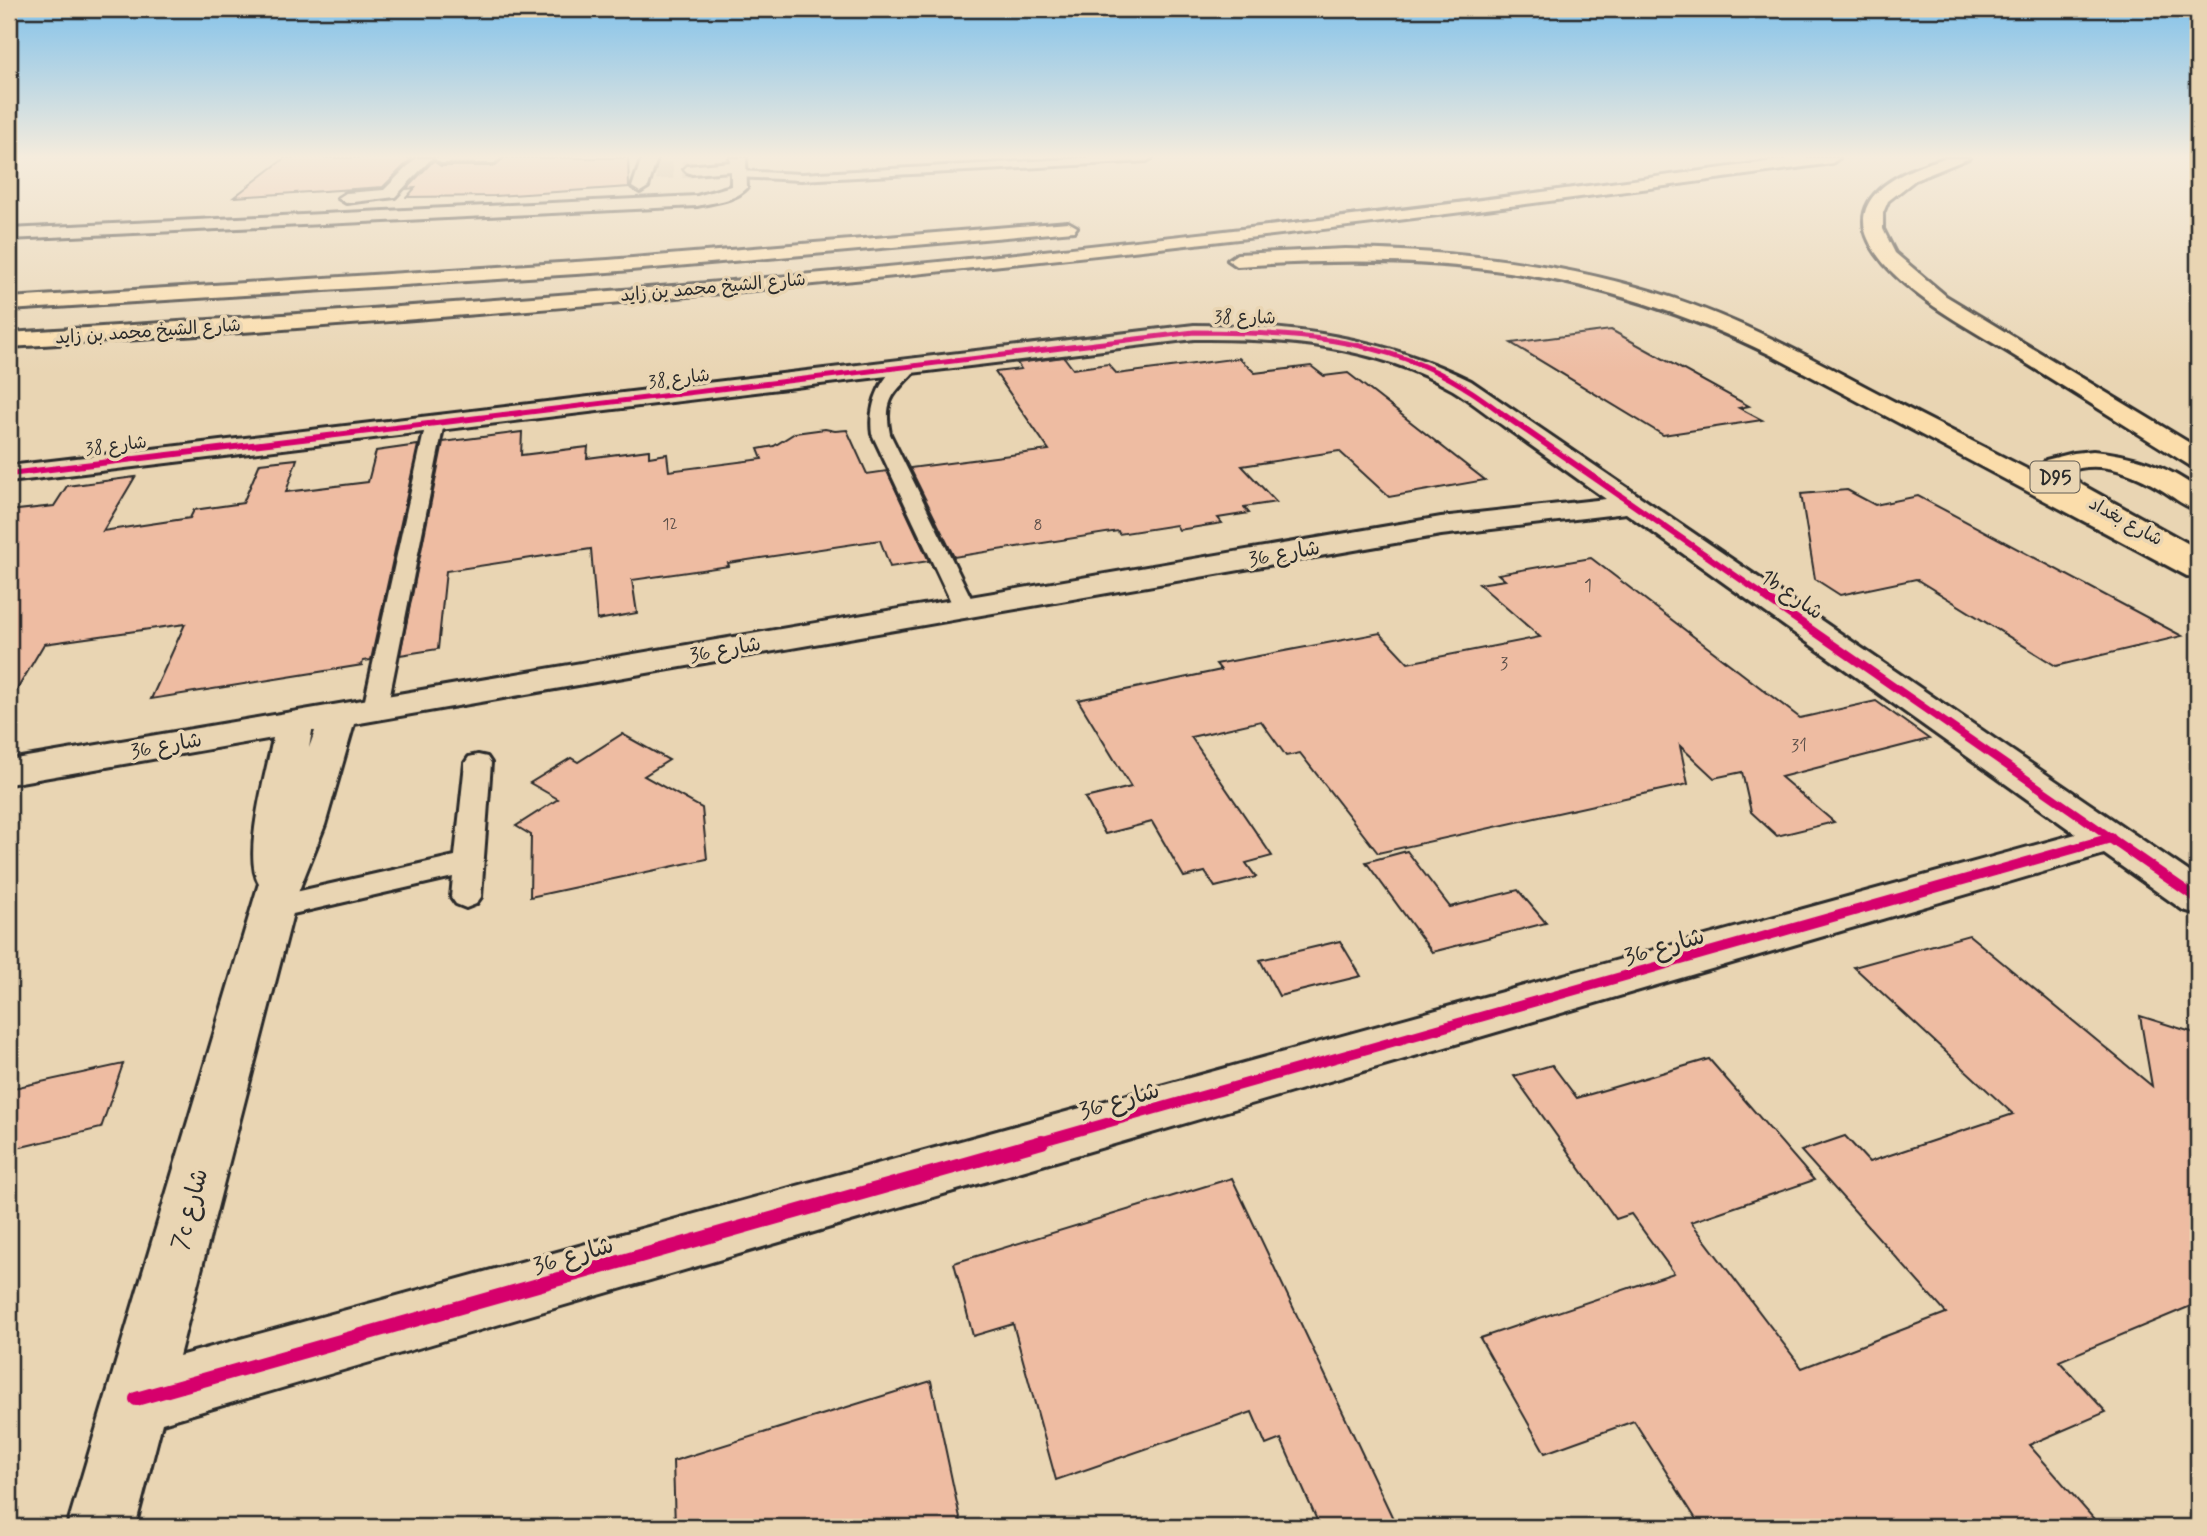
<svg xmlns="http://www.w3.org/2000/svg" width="2207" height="1536" viewBox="0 0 2207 1536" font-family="Mynerve,'Playpen Sans Arabic',sans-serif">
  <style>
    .building { fill: #eebca2; stroke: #2b2b2b; stroke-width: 2 }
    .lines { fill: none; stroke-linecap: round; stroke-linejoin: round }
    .street-tunnel { stroke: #c3b398; stroke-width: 17; stroke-dasharray: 17 9; stroke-linecap: butt }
    .lane-casing { stroke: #2b2b2b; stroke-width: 6 }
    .street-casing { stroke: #2b2b2b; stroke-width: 6 }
    .primary-casing { stroke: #2b2b2b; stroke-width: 6 }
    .highway-casing { stroke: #2b2b2b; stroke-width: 6 }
    .lane { fill: #e9d5b3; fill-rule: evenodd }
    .street { fill: #e9d5b3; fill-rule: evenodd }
    .primary { fill: #fbddab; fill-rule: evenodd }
    .highway { fill: #fbddab; fill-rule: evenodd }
    .cycleway-far4-casing { stroke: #e9d5b3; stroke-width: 8 }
    .cycleway-far3-casing { stroke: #e9d5b3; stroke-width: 10 }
    .cycleway-far2-casing { stroke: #e9d5b3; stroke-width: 12 }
    .cycleway-far1-casing { stroke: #e9d5b3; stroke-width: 15 }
    .cycleway-casing { stroke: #e9d5b3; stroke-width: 18 }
    .cycleway-far4 { stroke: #d6006c; stroke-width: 5 }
    .cycleway-far3 { stroke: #d6006c; stroke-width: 6 }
    .cycleway-far2 { stroke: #d6006c; stroke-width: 8 }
    .cycleway-far1 { stroke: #d6006c; stroke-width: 10 }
    .cycleway { stroke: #d6006c; stroke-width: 14 }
    .labels { text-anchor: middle; stroke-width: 7; stroke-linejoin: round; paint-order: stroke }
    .far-number-label { font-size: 16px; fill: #5c4f49 }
    .far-street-label { font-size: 18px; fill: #2b2b2b; stroke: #e9d5b3 }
    .number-label { font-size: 18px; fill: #5c4f49 }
    .shield { fill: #e9d5b3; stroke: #645e54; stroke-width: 2 }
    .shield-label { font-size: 19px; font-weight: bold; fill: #2b2b2b }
    .street-label { font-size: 21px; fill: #2b2b2b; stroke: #e9d5b3 }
    .near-street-label { font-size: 24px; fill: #2b2b2b; stroke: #e9d5b3 }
  </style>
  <rect width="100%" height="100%" fill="#e9d5b3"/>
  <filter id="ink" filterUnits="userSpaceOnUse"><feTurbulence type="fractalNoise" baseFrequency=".0143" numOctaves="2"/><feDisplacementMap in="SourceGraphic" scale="14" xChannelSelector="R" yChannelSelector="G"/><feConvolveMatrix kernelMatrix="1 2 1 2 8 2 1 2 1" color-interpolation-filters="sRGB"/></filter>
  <g filter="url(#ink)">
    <g class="building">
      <path d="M 285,158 L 412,158 L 383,187 L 234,197 Z"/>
      <path d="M 504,158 L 628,158 L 629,187 L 495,196 L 407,197 L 415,188 L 406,189 L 433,161 L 441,166 L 494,166 Z"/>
      <path d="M 1611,330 L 1749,406 L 1739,408 L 1762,420 L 1663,435 L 1511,343 Z"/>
      <path d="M 1064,357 L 1073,369 L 1108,364 L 1117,374 L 1239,358 L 1255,373 L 1311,366 L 1324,376 L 1348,373 L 1485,480 L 1389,497 L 1339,451 L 1242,466 L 1276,502 L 1244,507 L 1249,513 L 1218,518 L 1222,523 L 1179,530 L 1176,525 L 1119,534 L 1118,531 L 954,557 L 910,468 L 1049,450 L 995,372 L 1021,369 L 1017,363 Z"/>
      <path d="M 825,429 L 835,431 L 847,430 L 867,474 L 887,471 L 929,561 L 890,567 L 880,540 L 728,563 L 729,566 L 632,580 L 637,613 L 597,620 L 591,549 L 446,571 L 438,649 L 400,655 L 443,442 L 522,432 L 521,455 L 588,447 L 587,458 L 649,450 L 649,457 L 667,454 L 669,471 L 762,459 L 758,449 L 774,446 L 795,433 Z"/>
      <path d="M 418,445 L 371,660 L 363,661 L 362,665 L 151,699 L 185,624 L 44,644 L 9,703 L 9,511 L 54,506 L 67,486 L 135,477 L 103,531 L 190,518 L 194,510 L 243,503 L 260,463 L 297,459 L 286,492 L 368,482 L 376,451 Z"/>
      <path d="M 1847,490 L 1875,505 L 1918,496 L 2182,636 L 2056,666 L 1916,579 L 1840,595 L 1815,579 L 1801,494 Z"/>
      <path d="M 1591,558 L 1800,718 L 1876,701 L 1929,739 L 1781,777 L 1834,822 L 1777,836 L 1751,812 L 1742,772 L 1714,778 L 1680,746 L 1688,784 L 1378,853 L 1300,753 L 1286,756 L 1261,721 L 1191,737 L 1272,856 L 1246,863 L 1256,877 L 1215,887 L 1205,872 L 1184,877 L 1152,822 L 1105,834 L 1085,798 L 1131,787 L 1078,700 L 1221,670 L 1216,664 L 1380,633 L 1408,663 L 1540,637 L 1479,584 L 1505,580 L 1498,574 Z"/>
      <path d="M 622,734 L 669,760 L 644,776 L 702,808 L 707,859 L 530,897 L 531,835 L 516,826 L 558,799 L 530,783 L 571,758 L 578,762 Z"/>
      <path d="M 1407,851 L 1450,907 L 1518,890 L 1546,923 L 1432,952 L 1366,862 Z"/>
      <path d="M 1969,935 L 2152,1086 L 2140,1016 L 2198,1034 L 2198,1303 L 2059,1361 L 2106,1412 L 2029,1445 L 2101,1527 L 1701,1527 L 1634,1421 L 1545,1453 L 1480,1338 L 1674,1273 L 1631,1214 L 1616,1219 L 1514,1076 L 1552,1065 L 1577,1098 L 1709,1059 L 1814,1180 L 1691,1222 L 1802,1368 L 1946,1313 L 1801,1151 L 1845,1136 L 1869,1162 L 2013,1114 L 1854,967 Z"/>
      <path d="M 1340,941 L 1361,976 L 1279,996 L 1260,960 Z"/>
      <path d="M 123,1064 L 101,1128 L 9,1150 L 9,1089 Z"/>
      <path d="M 1232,1178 L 1397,1527 L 1320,1527 L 1281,1439 L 1266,1445 L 1252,1412 L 1056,1480 L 1013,1324 L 973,1336 L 954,1263 Z"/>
      <path d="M 931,1381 L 962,1527 L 675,1527 L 673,1461 Z"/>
    </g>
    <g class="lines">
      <path class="street-tunnel" d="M 656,171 L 692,169"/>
      <defs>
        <g id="lane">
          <path d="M 1087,158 L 1152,158 L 1147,161 L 801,180 L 737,177 L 732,174 L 737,171 L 801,174 Z"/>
          <path d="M 912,360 L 920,365 C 898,392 882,394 890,434 L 976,608 L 973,613 L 957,613 L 954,608 L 872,434 C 868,406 881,368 912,360 Z"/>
          <path d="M 435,418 L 444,423 L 387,709 L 384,714 L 375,716 L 366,714 L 363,709 L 426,423 Z"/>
          <path d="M 478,755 L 487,757 L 491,763 L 481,897 L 476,904 L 466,908 L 456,904 L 451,897 L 453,877 L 271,919 L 260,916 L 256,908 L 260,900 L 455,856 L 465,763 L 469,757 Z"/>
        </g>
        <g id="street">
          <path d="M 416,158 L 432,158 L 395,197 L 346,203 L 338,198 L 346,193 L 384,190 Z"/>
          <path d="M 434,158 L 501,158 L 494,163 L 441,163 Z"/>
          <path d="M 642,158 L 657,158 L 648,187 L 640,192 L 632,187 Z"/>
          <path d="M 730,158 L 746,158 L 747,188 C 735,201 714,202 697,206 L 9,239 L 9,229 L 697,196 L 731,186 L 731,171 L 692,174 L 687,172 L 684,169 L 687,166 L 731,162 Z"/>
          <path d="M 1194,325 C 1292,325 1383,337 1471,381 L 2198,878 L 2198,914 L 2183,910 L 2104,854 L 162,1423 L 135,1527 L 67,1527 L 259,883 C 242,855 267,771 273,738 L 9,784 L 9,760 L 1441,517 L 1606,499 C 1572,475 1539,451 1505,427 C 1488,415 1471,401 1453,390 C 1374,345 1283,338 1194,339 L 9,482 L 9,466 ZM 1626,513 L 2076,834 L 179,1356 L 299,890 L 325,825 L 354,724 L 1441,535 ZM 312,731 L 315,731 L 309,748 Z"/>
        </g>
        <path id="primary" d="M 2093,451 C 2131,454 2167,466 2198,489 L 2198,510 C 2185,507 2176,499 2165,492 C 2137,474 2099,458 2067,472 L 2082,485 L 2198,549 L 2198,570 L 2187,567 L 2062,497 L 2048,487 L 2039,472 L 2046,460 L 2074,453 Z"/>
        <g id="highway">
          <path d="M 1798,158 L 1839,158 L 1832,163 C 1227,248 619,311 9,347 L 9,333 C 291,315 574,296 856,270 C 1171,240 1485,201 1798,158 Z"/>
          <path d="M 1945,158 L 1969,158 L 1915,180 L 1888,201 L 1883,213 L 1883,229 L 1895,253 L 1946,296 L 2198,448 L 2198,467 L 2189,465 C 2128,427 2068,389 2008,352 C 1969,328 1927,306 1894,274 C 1882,263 1869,246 1865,230 C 1856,188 1914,167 1945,158 Z"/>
          <path d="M 1068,222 L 1077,227 L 1074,231 L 608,272 L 9,310 L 9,298 L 608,260 Z"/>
          <path d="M 1345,249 C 1457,251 1566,263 1673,298 C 1751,324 1824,365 1897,403 C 1997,454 2098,505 2198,557 L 2198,578 L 2187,576 L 1771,355 C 1591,267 1434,252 1237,266 L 1228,260 L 1237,254 Z"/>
        </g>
      </defs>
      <use href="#lane" class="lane-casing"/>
      <use href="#street" class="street-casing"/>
      <use href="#primary" class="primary-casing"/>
      <use href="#highway" class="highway-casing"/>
      <use href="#lane" class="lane"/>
      <use href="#street" class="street"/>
      <use href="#primary" class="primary"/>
      <use href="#highway" class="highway"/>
      <defs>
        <path id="cycleway-far4" d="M 505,415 L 1194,332 C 1285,332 1385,337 1464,387 C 1478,395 1491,405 1504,415"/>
        <g id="cycleway-far3">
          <path d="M 1501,413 L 1769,599"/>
          <path d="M 9,474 L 520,413"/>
        </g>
        <path id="cycleway-far2" d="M 1766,598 L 2110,837"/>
        <g id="cycleway-far1">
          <path d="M 2107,836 L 2198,899"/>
          <path d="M 1036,1143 L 2111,838"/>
        </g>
        <path id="cycleway" d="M 136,1399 L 1042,1142"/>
      </defs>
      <use href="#cycleway-far4" class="cycleway-far4-casing"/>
      <use href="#cycleway-far3" class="cycleway-far3-casing"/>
      <use href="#cycleway-far2" class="cycleway-far2-casing"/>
      <use href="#cycleway-far1" class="cycleway-far1-casing"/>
      <use href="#cycleway" class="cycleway-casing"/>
      <use href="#cycleway-far4" class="cycleway-far4"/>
      <use href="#cycleway-far3" class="cycleway-far3"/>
      <use href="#cycleway-far2" class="cycleway-far2"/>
      <use href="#cycleway-far1" class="cycleway-far1"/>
      <use href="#cycleway" class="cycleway"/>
    </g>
  </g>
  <linearGradient id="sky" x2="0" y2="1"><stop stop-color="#83c2ea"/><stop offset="0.42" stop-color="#f5ecdd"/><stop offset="1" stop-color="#f5ecdd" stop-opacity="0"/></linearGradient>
  <rect width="2207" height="373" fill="url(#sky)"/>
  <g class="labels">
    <g class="far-number-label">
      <text x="670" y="529">12</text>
      <text x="1038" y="530">8</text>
    </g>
    <g class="far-street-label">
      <text transform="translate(713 287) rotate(-5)" y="6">شارع الشيخ محمد بن زايد</text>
      <text transform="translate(1245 317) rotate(1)" y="6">شارع 38</text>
      <text transform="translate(148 331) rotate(-4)" y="6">شارع الشيخ محمد بن زايد</text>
      <text transform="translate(679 378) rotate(-7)" y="6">شارع 38</text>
      <text transform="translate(116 445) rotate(-7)" y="6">شارع 38</text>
      <text transform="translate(2126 521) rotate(29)" y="6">شارع بغداد</text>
    </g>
    <g class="number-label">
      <text x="1588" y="591">1</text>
      <text x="1504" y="669">3</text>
      <text x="1799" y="751">31</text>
    </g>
    <rect class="shield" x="2030.5" y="461.5" width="49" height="31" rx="5"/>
    <g class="shield-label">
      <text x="2055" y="484">D95</text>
    </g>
    <g class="street-label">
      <text transform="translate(1284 553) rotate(-10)" y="7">شارع 36</text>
      <text transform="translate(1792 594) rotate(35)" y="7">1b شارع</text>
      <text transform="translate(725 649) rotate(-10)" y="7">شارع 36</text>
      <text transform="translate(166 745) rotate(-10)" y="7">شارع 36</text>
    </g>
    <g class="near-street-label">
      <text transform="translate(1664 946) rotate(-16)" y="8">شارع 36</text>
      <text transform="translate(1119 1100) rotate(-16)" y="8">شارع 36</text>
      <text transform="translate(189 1209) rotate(-75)" y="8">7c شارع</text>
      <text transform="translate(573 1255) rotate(-16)" y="8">شارع 36</text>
    </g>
  </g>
  <rect width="2207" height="1536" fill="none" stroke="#e9d5b3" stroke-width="35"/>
  <rect x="18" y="18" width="2172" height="1501" fill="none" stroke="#2b2b2b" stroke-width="2.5" filter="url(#ink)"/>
</svg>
